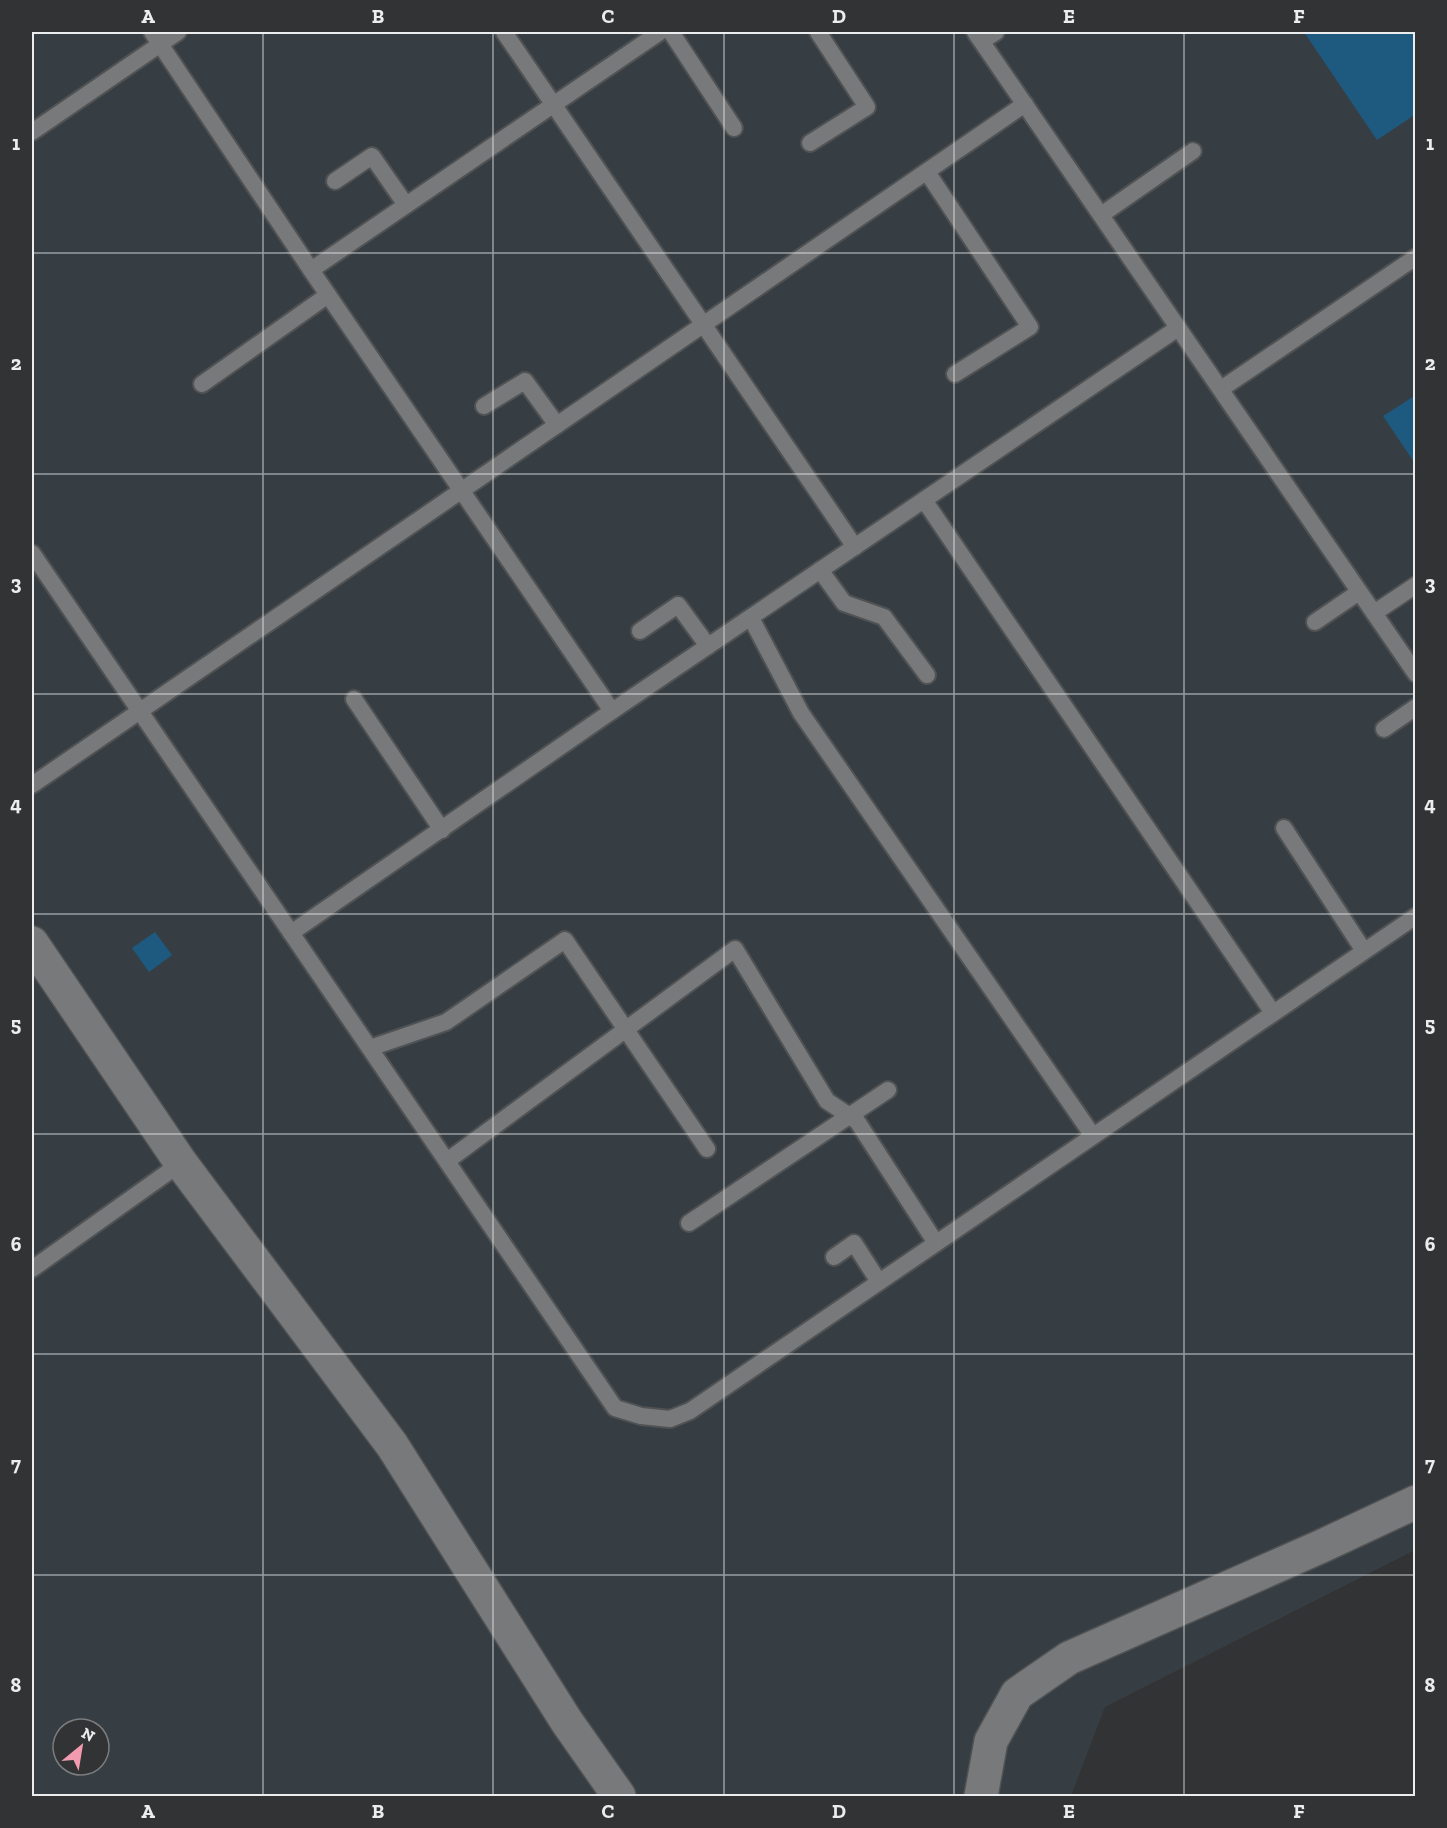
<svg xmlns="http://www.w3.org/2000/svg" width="1447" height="1828" viewBox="0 0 1447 1828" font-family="'Zilla Slab',serif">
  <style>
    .built { fill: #363e44; fill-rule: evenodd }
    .building { fill: #1e5a80 }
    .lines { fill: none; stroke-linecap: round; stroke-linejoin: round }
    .service-casing { stroke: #505253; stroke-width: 20 }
    .minor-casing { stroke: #505253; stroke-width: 36 }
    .service { stroke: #77797b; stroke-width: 16 }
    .minor { stroke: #77797b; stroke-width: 33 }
    .grid { fill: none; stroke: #ecedee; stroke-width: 1.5; stroke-opacity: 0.55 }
    .neatline { fill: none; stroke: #ecedee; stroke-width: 2 }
    .grid-label { font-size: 20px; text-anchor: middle; font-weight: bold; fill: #ecedee }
  </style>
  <rect width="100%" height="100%" fill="#313334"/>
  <path class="built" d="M 32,32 L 1415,32 L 1415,1550 L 1105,1707 L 1071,1796 L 32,1796 ZM 63,1729 L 99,1729 L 99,1765 L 63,1765 Z"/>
  <g class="building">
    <path d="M 1304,32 L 1416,32 L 1416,114 L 1377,140 Z"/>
    <path d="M 1416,395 L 1416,465 L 1383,416 Z"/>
    <path d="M 155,932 L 172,955 L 149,972 L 132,948 Z"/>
  </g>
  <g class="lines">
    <defs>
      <g id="service">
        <path d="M 152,32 L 311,270 L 612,711"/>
        <path d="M 504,32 L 855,547"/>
        <path d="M 671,32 L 734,128"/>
        <path d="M 975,32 L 1374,613"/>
        <path d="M 982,41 L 996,32"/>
        <path d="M 32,132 L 178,32"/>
        <path d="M 810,143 L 867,107 L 818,32"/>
        <path d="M 927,172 L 1030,327 L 955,374"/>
        <path d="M 335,181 L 372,156 L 406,205"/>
        <path d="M 1101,215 L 1193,151"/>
        <path d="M 311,270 L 660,32"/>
        <path d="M 202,384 L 328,295"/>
        <path d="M 1221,389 L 1416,257"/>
        <path d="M 484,406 L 525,381 L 557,425"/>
        <path d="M 924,500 L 1273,1013"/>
        <path d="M 32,553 L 615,1408 L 641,1416 L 670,1419 L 690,1411 L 1416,916"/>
        <path d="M 820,570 L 844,603 L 884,617 L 927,675"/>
        <path d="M 1416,585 L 1374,613 L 1416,674"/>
        <path d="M 751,618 L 801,713 L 1093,1136"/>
        <path d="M 1315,622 L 1359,592"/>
        <path d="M 640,631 L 678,605 L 708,646"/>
        <path d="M 354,699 L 442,830"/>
        <path d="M 1384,729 L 1416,707"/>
        <path d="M 32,785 L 1025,104"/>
        <path d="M 1284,828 L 1364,951"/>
        <path d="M 291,933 L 612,711 L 1178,328"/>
        <path d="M 370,1048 L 446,1022 L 565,940 L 707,1149"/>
        <path d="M 447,1161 L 735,949 L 827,1101 L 857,1121 L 936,1243"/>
        <path d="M 689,1223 L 888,1090"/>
        <path d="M 834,1257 L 854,1243 L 879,1282"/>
        <path d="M 32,1269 L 181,1163"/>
      </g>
      <g id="minor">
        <path d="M 32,943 L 181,1163 L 392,1445 L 567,1722 L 619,1796"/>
        <path d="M 981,1796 L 991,1741 L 1017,1694 L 1069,1658 L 1322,1546 L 1416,1502"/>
      </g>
    </defs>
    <use href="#service" class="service-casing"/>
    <use href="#minor" class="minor-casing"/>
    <use href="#service" class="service"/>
    <use href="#minor" class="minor"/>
  </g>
  <path class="grid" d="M 263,32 L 263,1796M 493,32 L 493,1796M 724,32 L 724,1796M 954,32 L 954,1796M 1184,32 L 1184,1796M 32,253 L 1416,253M 32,474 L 1416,474M 32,694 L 1416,694M 32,914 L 1416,914M 32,1134 L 1416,1134M 32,1354 L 1416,1354M 32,1575 L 1416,1575"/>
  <rect width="1447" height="1828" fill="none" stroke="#313334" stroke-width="66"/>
  <g transform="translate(81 1747) rotate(30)"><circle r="28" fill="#313334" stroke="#7c7d7e" stroke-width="1.5"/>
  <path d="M0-4.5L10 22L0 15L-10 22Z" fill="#f29aaf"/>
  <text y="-9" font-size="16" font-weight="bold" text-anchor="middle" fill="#ecedee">N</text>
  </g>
  <rect x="33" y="33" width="1381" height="1762" class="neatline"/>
  <g class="grid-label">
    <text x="148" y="23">A</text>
    <text x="378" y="23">B</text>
    <text x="608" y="23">C</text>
    <text x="839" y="23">D</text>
    <text x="1069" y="23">E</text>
    <text x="1299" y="23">F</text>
    <text x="16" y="150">1</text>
    <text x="1430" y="150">1</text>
    <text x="16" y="370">2</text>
    <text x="1430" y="370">2</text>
    <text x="16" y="590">3</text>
    <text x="1430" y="590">3</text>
    <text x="16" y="811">4</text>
    <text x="1430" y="811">4</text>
    <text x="16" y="1031">5</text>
    <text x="1430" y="1031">5</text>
    <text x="16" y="1251">6</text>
    <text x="1430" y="1251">6</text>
    <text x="16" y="1471">7</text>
    <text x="1430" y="1471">7</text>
    <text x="16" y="1692">8</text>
    <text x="1430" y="1692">8</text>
    <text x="148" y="1818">A</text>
    <text x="378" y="1818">B</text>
    <text x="608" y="1818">C</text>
    <text x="839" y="1818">D</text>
    <text x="1069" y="1818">E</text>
    <text x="1299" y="1818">F</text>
  </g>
</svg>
